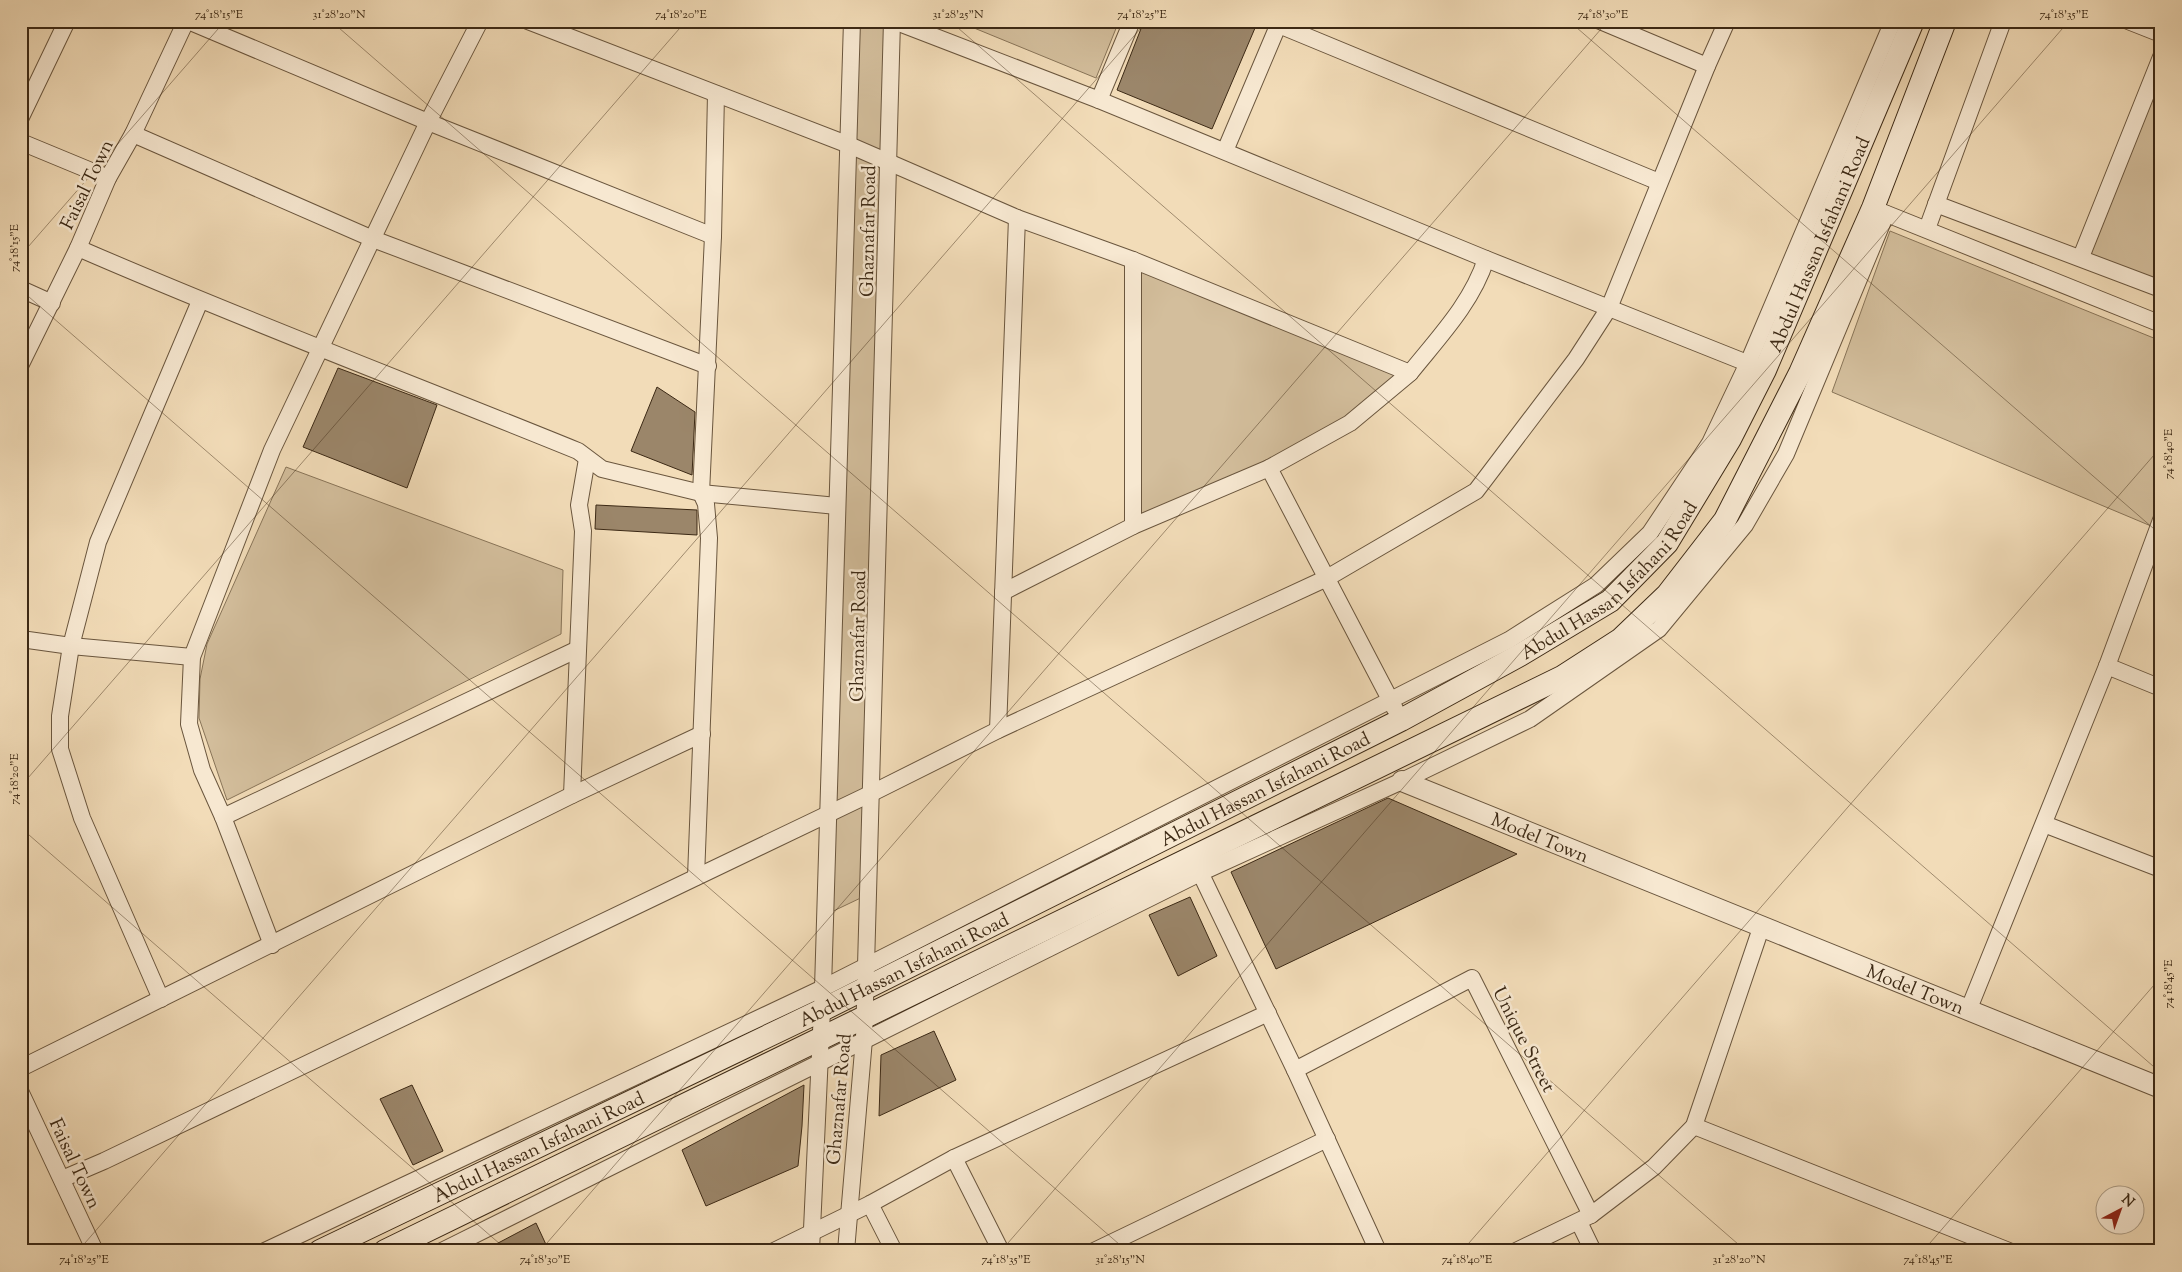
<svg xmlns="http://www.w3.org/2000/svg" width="2182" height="1272" viewBox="0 0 2182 1272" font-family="'Sorts Mill Goudy',serif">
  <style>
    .green { fill: #d3be9c; stroke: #887458 }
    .building { fill: #9b866a; stroke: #3c2915 }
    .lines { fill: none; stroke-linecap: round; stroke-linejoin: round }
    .minor-casing { stroke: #6a563e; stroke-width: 18 }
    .tertiary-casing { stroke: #6a563e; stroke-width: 22 }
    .secondary-casing { stroke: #3c2915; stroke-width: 24 }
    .minor { stroke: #f7e8d1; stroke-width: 16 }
    .tertiary { stroke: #f7e8d1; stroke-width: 20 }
    .secondary { stroke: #f7e8d1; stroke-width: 22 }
    .ticks { fill: none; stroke: #3c2915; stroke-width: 1; stroke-opacity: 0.45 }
    .labels { text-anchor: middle; stroke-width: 5; stroke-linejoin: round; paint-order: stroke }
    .street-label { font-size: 19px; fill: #3c2915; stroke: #f7e8d1 }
    .neatline { fill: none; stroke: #3c2915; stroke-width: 2 }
    .ticks-label { font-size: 12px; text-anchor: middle; fill: #3c2915 }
  </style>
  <rect width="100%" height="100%" fill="#f2dcb8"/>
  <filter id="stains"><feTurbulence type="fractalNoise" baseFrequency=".004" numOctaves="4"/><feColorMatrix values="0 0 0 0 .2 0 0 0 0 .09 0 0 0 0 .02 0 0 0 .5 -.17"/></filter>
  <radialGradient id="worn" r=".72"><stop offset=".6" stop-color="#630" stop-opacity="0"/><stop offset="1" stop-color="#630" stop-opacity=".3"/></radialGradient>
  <g class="green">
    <path d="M 852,21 L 889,21 L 869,894 L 825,915 Z"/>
    <path d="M 957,21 L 1119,21 L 1096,78 Z"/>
    <path d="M 2161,57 L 2161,263 L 2152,285 L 2081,257 Z"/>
    <path d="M 1890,231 L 2161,341 L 2161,498 L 2151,526 L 1832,392 Z"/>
    <path d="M 1133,260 L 1410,373 L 1350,423 L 1133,526 Z"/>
    <path d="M 286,467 L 563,570 L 561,634 L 227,800 L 199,718 L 200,679 L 207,644 Z"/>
  </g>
  <g class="building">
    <path d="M 1144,21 L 1258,21 L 1212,129 L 1117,90 Z"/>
    <path d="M 338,368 L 437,405 L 407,488 L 303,447 Z"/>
    <path d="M 657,387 L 695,412 L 692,475 L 631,451 Z"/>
    <path d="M 596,505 L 697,510 L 697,535 L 595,529 Z"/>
    <path d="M 1388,798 L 1517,854 L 1276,969 L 1231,872 Z"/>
    <path d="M 1190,897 L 1217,956 L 1178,976 L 1149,915 Z"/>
    <path d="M 934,1031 L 956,1080 L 879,1116 L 881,1055 Z"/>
    <path d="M 412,1085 L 443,1151 L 413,1165 L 380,1099 Z"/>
    <path d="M 804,1085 L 802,1126 L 798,1166 L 706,1206 L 682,1150 Z"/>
    <path d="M 536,1223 L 549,1251 L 483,1251 Z"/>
  </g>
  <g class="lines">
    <defs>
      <g id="minor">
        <path d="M 188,21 L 428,122 L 713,236"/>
        <path d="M 528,21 L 849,145 L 1017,218 L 1133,260 L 1410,373 L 1350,423 L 1269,468 L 1133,526 L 1003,592"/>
        <path d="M 894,21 L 1099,100 L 1486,259 L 1757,367"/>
        <path d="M 1600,21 L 1707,66"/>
        <path d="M 2128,21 L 2161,34"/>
        <path d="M 1279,25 L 1659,182"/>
        <path d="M 1099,100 L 1132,21"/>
        <path d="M 21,117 L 67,21"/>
        <path d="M 133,134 L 373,239 L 708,366"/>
        <path d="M 21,142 L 108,178"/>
        <path d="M 1225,151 L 1280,21"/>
        <path d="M 1936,204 L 2161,289"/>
        <path d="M 1877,210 L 2161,324"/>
        <path d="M 1927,229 L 2003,21"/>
        <path d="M 78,248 C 243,320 411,383 578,451 L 602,469 L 701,493 L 837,506"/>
        <path d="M 2081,257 L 2161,57"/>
        <path d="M 1133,260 L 1133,526"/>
        <path d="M 21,289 L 52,303"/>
        <path d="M 21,364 L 78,248 L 108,178 L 133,134 L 186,21"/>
        <path d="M 1410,373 C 1438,338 1472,303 1486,259"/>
        <path d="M 1269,468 L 1395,709"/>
        <path d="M 21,639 L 71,646 L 192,657"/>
        <path d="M 2107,666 L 2161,688"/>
        <path d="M 998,730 L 1017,218"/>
        <path d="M 572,795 L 583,531 L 579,505 L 587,459"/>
        <path d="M 223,817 L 576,650"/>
        <path d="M 2044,824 L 2161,869"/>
        <path d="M 1196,864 L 1295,1070 L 1378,1251"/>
        <path d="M 696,877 L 709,538 L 706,504 L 701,493 L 713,236 L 716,94"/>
        <path d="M 272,945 L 223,817 L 202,770 L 189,724 L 192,657 L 272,450 L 428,122 L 480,21"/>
        <path d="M 161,999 L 82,818 L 60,749 L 60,716 L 71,646 L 98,542 L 200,301"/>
        <path d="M 1968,1011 L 2107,666 L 2161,520"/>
        <path d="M 21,1068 L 572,795 L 702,734"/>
        <path d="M 1295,1070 L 1472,978 L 1591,1215"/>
        <path d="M 21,1093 L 95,1251"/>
        <path d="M 1694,1126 L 2009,1251"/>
        <path d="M 954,1158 L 1001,1251"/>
        <path d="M 62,1179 L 104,1161 L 872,793 L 998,730 L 1327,578 L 1476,491 L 1576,359 L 1609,308 L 1707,66 L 1727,21"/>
        <path d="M 870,1204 L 894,1251"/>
        <path d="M 1579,1222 L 1593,1251"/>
        <path d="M 265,1251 L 823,988 L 1509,640 L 1596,585 L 1650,533 L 1710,443 L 1748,363 L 1893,21"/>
        <path d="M 442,1251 L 1200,873 L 1402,781 L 1530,719 L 1659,629 L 1745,525 L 1786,454 L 1886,214"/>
        <path d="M 774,1251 L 870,1204 L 954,1158 L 1268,1013"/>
        <path d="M 811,1251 L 823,988 L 852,21"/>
        <path d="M 846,1251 L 864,1039 L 892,21"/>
        <path d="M 1094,1251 L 1327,1139"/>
        <path d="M 1516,1251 L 1591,1215 L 1654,1167 L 1694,1126 L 1761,928"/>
      </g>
      <g id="tertiary">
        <path id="s1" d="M 1402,781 L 2161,1088"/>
      </g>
      <g id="secondary">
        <path id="s2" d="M 320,1251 L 822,1010 L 1401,720 L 1520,655 L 1610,601 L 1667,543 L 1730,439 L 1765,370 L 1913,21"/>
        <path d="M 385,1251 L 1562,677 L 1621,639 L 1667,595 L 1725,520 L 1800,373 L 1873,208 L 1945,21"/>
      </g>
    </defs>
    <use href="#minor" class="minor-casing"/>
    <use href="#tertiary" class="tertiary-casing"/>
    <use href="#secondary" class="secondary-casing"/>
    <use href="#minor" class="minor"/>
    <use href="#tertiary" class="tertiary"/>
    <use href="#secondary" class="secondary"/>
  </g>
  <path class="ticks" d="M 331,21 L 1746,1251M 950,21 L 2161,1073M 1569,21 L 2161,535M 21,255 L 225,21M 21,290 L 1127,1251M 21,786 L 686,21M 21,828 L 508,1251M 78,1251 L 1147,21M 540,1251 L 1608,21M 1001,1251 L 2069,21M 1462,1251 L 2161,447M 1923,1251 L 2161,977"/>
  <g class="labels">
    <g class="street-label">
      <text transform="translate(86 184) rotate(-64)" y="7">Faisal Town</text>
      <text transform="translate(867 231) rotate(-89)" y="7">Ghaznafar Road</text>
      <text dy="7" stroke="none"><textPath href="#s2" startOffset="1862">Abdul Hassan Isfahani Road</textPath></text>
      <text dy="7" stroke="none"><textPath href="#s2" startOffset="1458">Abdul Hassan Isfahani Road</textPath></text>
      <text transform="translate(857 636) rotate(-89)" y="7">Ghaznafar Road</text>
      <text dy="7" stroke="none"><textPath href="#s2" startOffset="1052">Abdul Hassan Isfahani Road</textPath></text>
      <text dy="7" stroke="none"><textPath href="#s1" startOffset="149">Model Town</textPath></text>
      <text dy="7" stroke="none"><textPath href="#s2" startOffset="648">Abdul Hassan Isfahani Road</textPath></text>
      <text dy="7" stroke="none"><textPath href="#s1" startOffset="554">Model Town</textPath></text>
      <text transform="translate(1525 1039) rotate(63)" y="7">Unique Street</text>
      <text transform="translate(838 1099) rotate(-85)" y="7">Ghaznafar Road</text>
      <text dy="7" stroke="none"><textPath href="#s2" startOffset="242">Abdul Hassan Isfahani Road</textPath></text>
      <text transform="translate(76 1163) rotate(65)" y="7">Faisal Town</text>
    </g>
  </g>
  <rect width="2182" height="1272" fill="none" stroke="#f2dcb8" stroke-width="55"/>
  <g transform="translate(2120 1210) rotate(41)"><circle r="24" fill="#f7e8d1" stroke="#ac9c86"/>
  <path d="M0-4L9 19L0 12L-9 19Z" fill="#8f2418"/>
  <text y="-8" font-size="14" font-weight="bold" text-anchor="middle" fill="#3c2915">N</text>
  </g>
  <rect x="28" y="28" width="2126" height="1216" class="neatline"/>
  <g class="ticks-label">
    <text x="219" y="18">74°18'15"E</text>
    <text x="339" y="18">31°28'20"N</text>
    <text x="681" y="18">74°18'20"E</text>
    <text x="958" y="18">31°28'25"N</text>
    <text x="1142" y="18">74°18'25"E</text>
    <text x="1603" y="18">74°18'30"E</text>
    <text x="2064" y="18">74°18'35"E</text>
    <text transform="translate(14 248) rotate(-90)" y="4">74°18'15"E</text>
    <text transform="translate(2168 454) rotate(-90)" y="4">74°18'40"E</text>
    <text transform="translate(14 779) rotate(-90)" y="4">74°18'20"E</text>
    <text transform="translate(2168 984) rotate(-90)" y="4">74°18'45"E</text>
    <text x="84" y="1263">74°18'25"E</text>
    <text x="545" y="1263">74°18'30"E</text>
    <text x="1006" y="1263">74°18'35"E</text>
    <text x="1120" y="1263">31°28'15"N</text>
    <text x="1467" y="1263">74°18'40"E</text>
    <text x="1739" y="1263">31°28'20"N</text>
    <text x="1928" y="1263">74°18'45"E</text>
  </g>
  <rect width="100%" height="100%" filter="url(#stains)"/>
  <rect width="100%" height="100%" fill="url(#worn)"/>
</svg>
